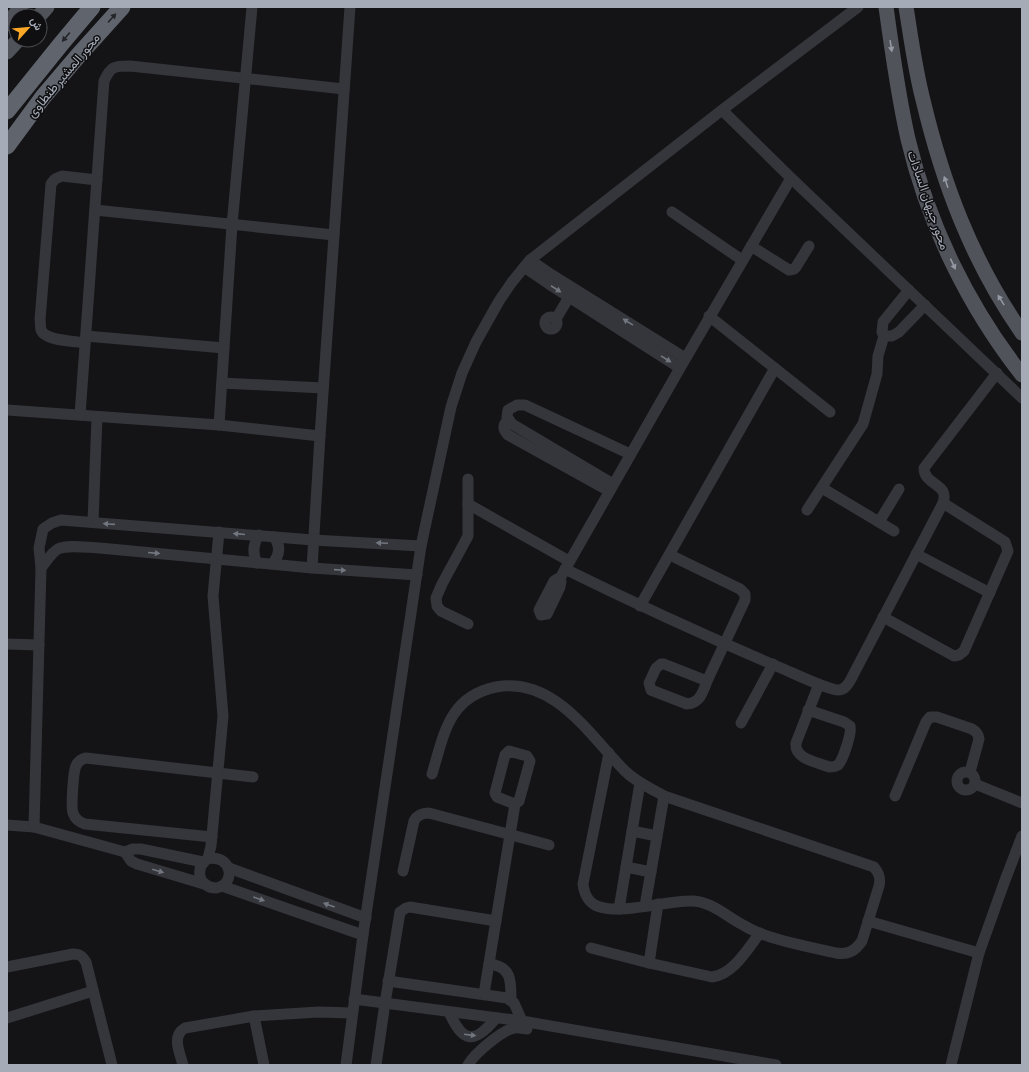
<svg xmlns="http://www.w3.org/2000/svg" width="1029" height="1072" viewBox="0 0 1029 1072" font-family="'Asap Condensed',Vazirmatn,sans-serif">
  <style>
    .lines { fill: none; stroke-linecap: round; stroke-linejoin: round }
    .minor { stroke: #34363b; stroke-width: 11 }
    .major { stroke: #50535a; stroke-width: 15 }
    .highway { stroke: #60646c; stroke-width: 17 }
    .oneway { fill: #232428 }
    .oneway2 { fill: #9499a4 }
    .oneway3 { fill: #72767f }
    .labels { text-anchor: middle; stroke-width: 3; stroke-linejoin: round; paint-order: stroke }
    .street-label { font-size: 13px; fill: #a5abb7; stroke: #0f0f11 }
  </style>
  <rect width="100%" height="100%" fill="#141416"/>
  <g class="lines">
    <g class="minor">
      <path d="M 722,110 L 791,178 L 1022,398"/>
      <path d="M 95,210 L 334,235"/>
      <path d="M 672,212 L 742,260"/>
      <path d="M 751,246 L 789,270 L 794,269 L 796,267 L 809,246"/>
      <path d="M 530,260 L 552,275 L 685,358"/>
      <path d="M 524,267 L 549,284 L 680,368"/>
      <path d="M 709,316 L 830,412"/>
      <circle cx="551" cy="323" r="6"/>
      <path d="M 556,319 L 569,297"/>
      <path d="M 86,336 L 224,348"/>
      <path d="M 884,336 L 892,336 L 899,332 L 925,305"/>
      <path d="M 85,343 C 75,341 45,341 41,330 C 40,327 41,323 40,320 L 51,184 L 55,179 L 62,176 L 97,180"/>
      <path d="M 222,383 L 323,388"/>
      <path d="M 7,410 L 219,425 L 320,436"/>
      <path d="M 80,415 L 104,81 C 111,66 114,66 130,66 L 344,89"/>
      <path d="M 508,420 C 502,425 503,430 508,435 L 609,491"/>
      <path d="M 219,425 L 232,225 L 252,7"/>
      <path d="M 613,484 L 512,424 L 507,417 L 508,410 L 517,405 L 525,405 L 630,454"/>
      <path d="M 822,488 L 894,531"/>
      <path d="M 468,504 L 569,561"/>
      <path d="M 807,510 L 863,424 L 877,374 L 878,356 L 884,336 L 882,332 L 883,322 L 909,290"/>
      <path d="M 93,522 L 97,417"/>
      <path d="M 879,522 L 899,489"/>
      <path d="M 916,554 L 990,593"/>
      <path d="M 670,555 L 740,589 L 745,594 L 745,600 L 707,681"/>
      <path d="M 257,563 C 252,553 253,544 259,535"/>
      <path d="M 272,564 C 280,555 281,546 274,537"/>
      <path d="M 41,568 C 46,562 51,553 58,549 C 68,544 89,548 100,548 L 312,568 L 417,575"/>
      <path d="M 312,568 L 320,436 L 350,7"/>
      <path d="M 565,569 C 636,604 708,637 781,668 C 793,673 828,690 838,690 C 844,690 847,686 850,681 L 943,503 C 950,483 924,486 924,468 L 997,373"/>
      <path d="M 557,579 L 561,582 L 560,587 L 547,614 L 541,615 L 539,610 L 554,581 Z"/>
      <path d="M 559,580 L 680,368 L 791,178"/>
      <path d="M 640,606 L 775,368"/>
      <path d="M 883,617 L 954,656 L 959,655 L 964,651 L 1008,551 L 1005,542 L 943,503"/>
      <path d="M 468,624 L 441,611 L 437,606 L 436,598 L 442,584 L 468,536 L 468,479"/>
      <path d="M 7,644 L 39,645"/>
      <path d="M 661,664 L 664,664 L 707,681 C 703,692 700,703 687,704 L 651,690 L 649,683 L 656,668 Z"/>
      <path d="M 808,710 L 844,722 L 850,726 C 852,733 843,760 838,765 C 835,767 832,767 829,767 C 817,762 794,759 796,743 L 819,684"/>
      <path d="M 741,723 L 773,664"/>
      <path d="M 509,751 L 527,756 L 530,761 L 519,801 L 515,804 L 497,797 L 495,793 L 505,755 Z"/>
      <circle cx="966" cy="781" r="9"/>
      <path d="M 432,774 C 444,735 448,697 496,687 C 554,676 590,736 625,771 C 636,782 650,788 664,796 L 874,867 C 879,873 881,878 879,886 L 862,941 C 855,951 848,955 836,953 C 811,947 784,943 759,933 C 754,931 748,928 743,925 C 726,916 711,901 691,901 C 664,901 624,914 600,907 C 589,904 584,894 583,884 L 609,753"/>
      <path d="M 975,784 L 1022,803"/>
      <path d="M 895,796 L 926,722 L 930,717 L 937,717 L 972,729 C 977,732 978,734 979,739 L 970,772"/>
      <path d="M 7,825 L 34,827 L 125,852 L 132,849 L 141,849 L 203,862"/>
      <path d="M 34,827 L 41,568 L 39,548 L 43,529 L 52,523 L 61,520 L 313,540 L 421,546"/>
      <path d="M 632,831 L 657,836"/>
      <path d="M 212,837 L 85,824 C 79,822 75,819 73,813 C 71,808 73,772 76,766 C 78,761 81,759 86,758 L 253,777"/>
      <path d="M 125,852 L 131,861 L 137,864 L 204,884"/>
      <path d="M 207,859 C 232,853 237,885 216,888 C 212,888 208,887 205,884 C 201,881 199,876 200,870 C 200,864 205,862 208,858 C 209,854 210,850 211,846 L 223,716 L 213,596 L 219,532"/>
      <path d="M 626,867 L 651,872"/>
      <path d="M 229,868 L 366,918"/>
      <path d="M 403,871 L 414,821 C 417,815 422,813 429,813 L 549,845"/>
      <path d="M 222,886 L 363,935"/>
      <path d="M 645,906 L 664,796"/>
      <path d="M 619,909 L 640,783"/>
      <path d="M 868,921 L 979,953"/>
      <path d="M 591,948 L 649,963 L 712,977 C 733,975 748,948 760,933"/>
      <path d="M 649,963 L 658,904"/>
      <path d="M 489,964 C 512,966 511,982 511,1000"/>
      <path d="M 7,967 L 73,954 C 80,954 82,956 86,962 L 112,1065"/>
      <path d="M 388,981 L 507,998 L 514,1003 L 522,1021"/>
      <path d="M 484,994 L 515,804"/>
      <path d="M 354,999 L 522,1021 L 776,1065"/>
      <path d="M 449,1012 C 463,1043 474,1045 496,1018"/>
      <path d="M 254,1016 L 264,1065"/>
      <path d="M 7,1018 L 93,991"/>
      <path d="M 183,1065 C 180,1053 171,1036 185,1028 L 254,1016 L 319,1012 L 352,1013"/>
      <path d="M 346,1065 L 363,935 L 421,546 L 451,407 L 462,373 L 476,342 L 499,301 L 512,282 L 530,260 L 722,110 L 858,7"/>
      <path d="M 376,1065 L 385,1003 L 400,912 L 406,908 L 410,907 L 496,921"/>
      <path d="M 468,1065 C 474,1054 503,1029 515,1028 C 519,1027 523,1029 527,1029"/>
      <path d="M 951,1065 L 979,953 L 1004,883 L 1022,836"/>
    </g>
    <g class="major">
      <path d="M 886,7 C 892,51 898,95 908,139 C 928,224 968,306 1022,375"/>
      <path d="M 906,7 C 911,38 915,69 923,100 C 943,184 972,261 1022,333"/>
      <path d="M 39,16 L 47,7"/>
      <path d="M 7,24 L 21,7"/>
      <path d="M 7,52 L 18,40"/>
    </g>
    <g class="highway">
      <path d="M 7,111 L 61,44 L 92,7"/>
      <path d="M 7,146 L 43,97 L 77,57 L 122,7"/>
    </g>
  </g>
  <defs><path id="oneway-solid" d="M-6-.8H1V-3.2L6.5 0L1 3.2V.8H-6Z"/></defs>
  <g class="oneway">
    <use href="#oneway-solid" transform="translate(112 18) rotate(-48)"/>
    <use href="#oneway-solid" transform="translate(66 37) rotate(130)"/>
  </g>
  <g class="oneway2">
    <use href="#oneway-solid" transform="translate(891 46) rotate(81)"/>
    <use href="#oneway-solid" transform="translate(946 182) rotate(-109)"/>
    <use href="#oneway-solid" transform="translate(953 264) rotate(65)"/>
    <use href="#oneway-solid" transform="translate(1001 300) rotate(-122)"/>
  </g>
  <g class="oneway3">
    <use href="#oneway-solid" transform="translate(556 289) rotate(33)"/>
    <use href="#oneway-solid" transform="translate(628 322) rotate(-148)"/>
    <use href="#oneway-solid" transform="translate(666 359) rotate(32)"/>
    <use href="#oneway-solid" transform="translate(109 524) rotate(-176)"/>
    <use href="#oneway-solid" transform="translate(239 534) rotate(-175)"/>
    <use href="#oneway-solid" transform="translate(382 543) rotate(-177)"/>
    <use href="#oneway-solid" transform="translate(154 553) rotate(5)"/>
    <use href="#oneway-solid" transform="translate(340 570) rotate(4)"/>
    <use href="#oneway-solid" transform="translate(158 871) rotate(16)"/>
    <use href="#oneway-solid" transform="translate(259 899) rotate(19)"/>
    <use href="#oneway-solid" transform="translate(329 905) rotate(-160)"/>
    <use href="#oneway-solid" transform="translate(470 1035) rotate(7)"/>
  </g>
  <g class="labels">
    <g class="street-label">
      <text transform="translate(63 75) rotate(-50)" y="5">محور المشير طنطاوى</text>
      <text transform="translate(929 200) rotate(71)" y="5">محور جيهان السادات</text>
    </g>
  </g>
  <rect width="1029" height="1072" fill="none" stroke="#a5abb7" stroke-width="16"/>
  <g transform="translate(28 28) rotate(63)"><circle r="19" fill="#0f0f11" stroke="#4b4d53"/>
  <path d="M0-3L7 15L0 10L-7 15Z" fill="#fba826"/>
  <text y="-6" font-size="11" font-weight="bold" text-anchor="middle" fill="#a5abb7">ش</text>
  </g>
</svg>
